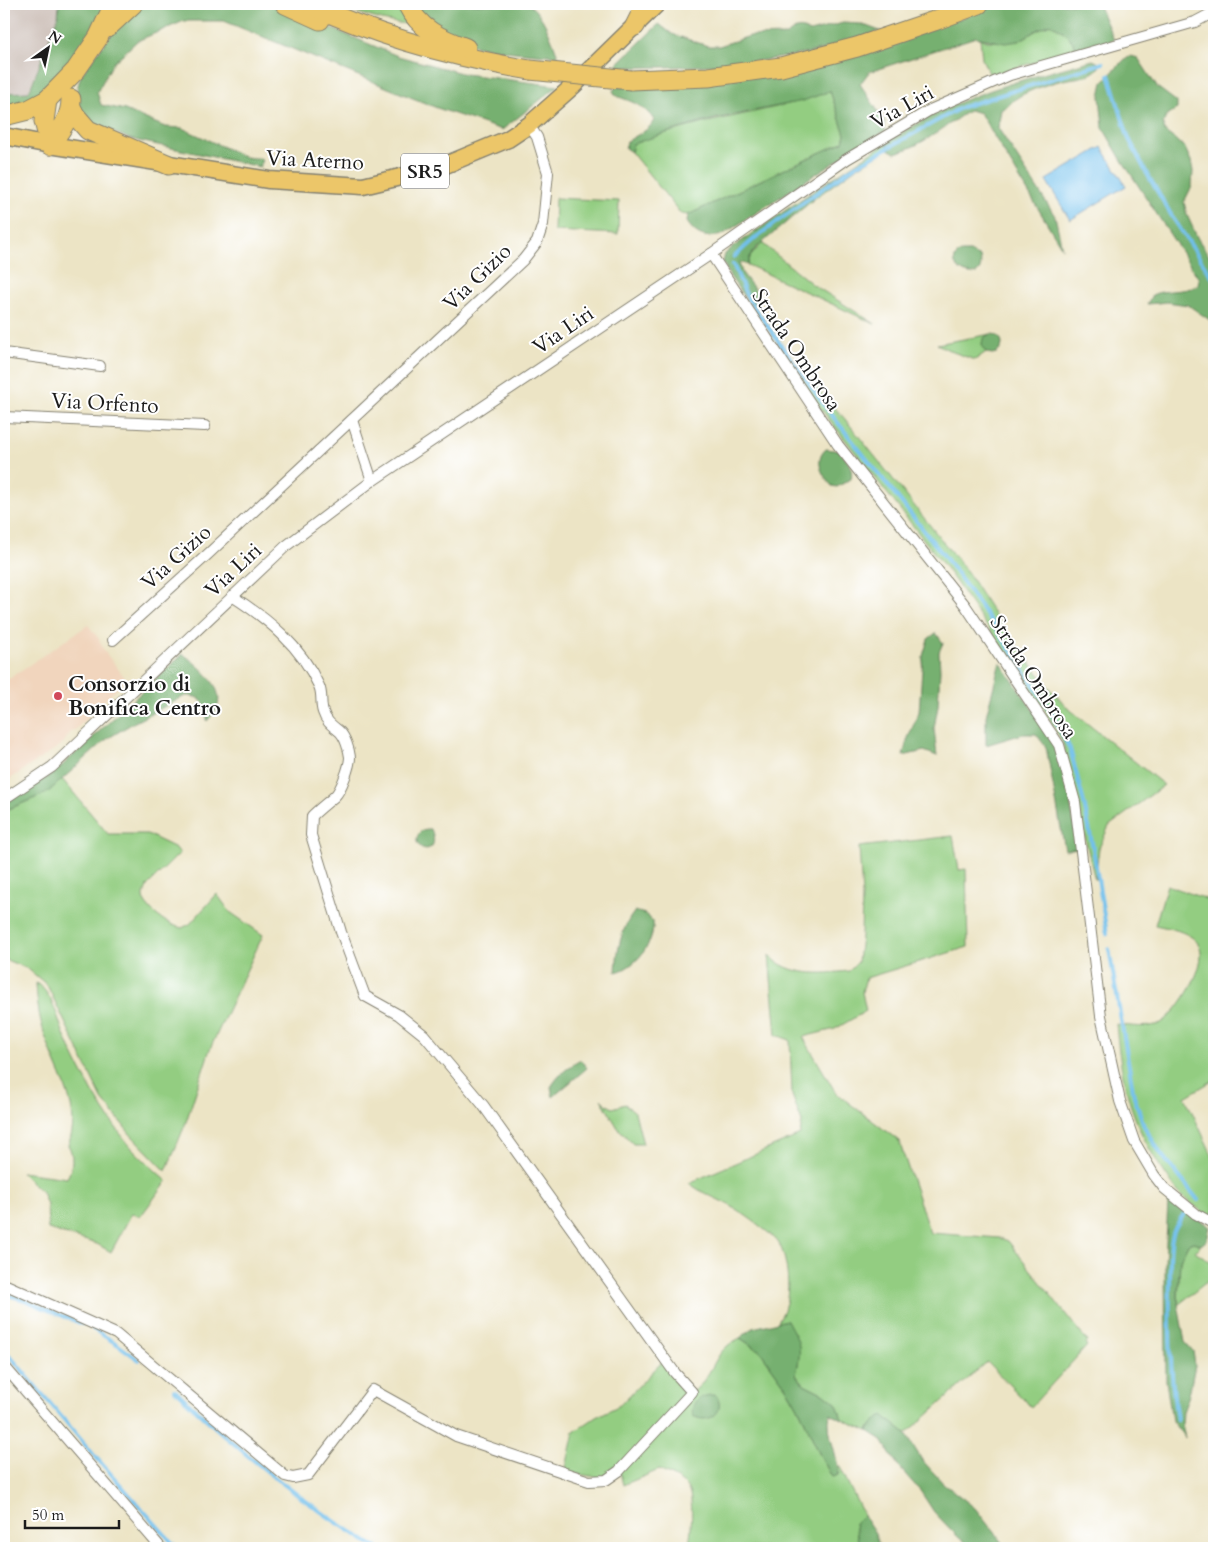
<svg xmlns="http://www.w3.org/2000/svg" width="1218" height="1552" viewBox="0 0 1218 1552" font-family="Cardo,serif">
  <style>
    .built { fill: #f1d5bd }
    .industrial { fill: #cec1ba }
    .green { fill: #93cd81; stroke: #58744e }
    .forest { fill: #76b06f; stroke: #496646 }
    .water { fill: #71c0ec; stroke: #466e84 }
    .lines { fill: none; stroke-linecap: round; stroke-linejoin: round }
    .stream { stroke: #71c0ec; stroke-width: 4 }
    .street-casing { stroke: #848070; stroke-width: 12 }
    .primary-casing { stroke: #848070; stroke-width: 19 }
    .highway-casing { stroke: #848070; stroke-width: 21 }
    .street { stroke: #fff; stroke-width: 10 }
    .primary { stroke: #ecc669; stroke-width: 16 }
    .highway { stroke: #ecc669; stroke-width: 19 }
    .highway-bridge-casing { stroke: #848070; stroke-width: 21; stroke-linecap: butt }
    .highway-bridge { stroke: #ecc669; stroke-width: 19 }
    .poi-dot { fill: #d1495b; stroke: #fff; stroke-width: 2 }
    .labels { text-anchor: middle; stroke-width: 4; stroke-linejoin: round; paint-order: stroke }
    .shield { fill: #fff; stroke: #606060; stroke-width: 1 }
    .shield-label { font-size: 20px; font-weight: bold; fill: #1c1c1c }
    .street-label { font-size: 21px; fill: #1c1c1c; stroke: #fff }
    .poi-label { font-size: 21px; font-weight: bold; fill: #1c1c1c; stroke: #fff; text-anchor: start }
  </style>
  <rect width="100%" height="100%" fill="#fff"/>
  <filter id="ink" filterUnits="userSpaceOnUse"><feTurbulence type="fractalNoise" baseFrequency=".02" numOctaves="2"/><feDisplacementMap in="SourceGraphic" scale="10" xChannelSelector="R" yChannelSelector="G"/><feConvolveMatrix kernelMatrix="1 2 1 2 8 2 1 2 1" color-interpolation-filters="sRGB"/></filter>
  <filter id="wash" filterUnits="userSpaceOnUse"><feTurbulence type="fractalNoise" baseFrequency=".0096" numOctaves="4" result="noise"/><feDisplacementMap in="SourceGraphic" scale="20" xChannelSelector="R" yChannelSelector="G"/><feGaussianBlur stdDeviation="1.12" result="paint"/><feColorMatrix in="noise" values="0 0 0 0 0 0 0 0 0 0 0 0 0 0 0 0 0 1.4 0 .05"/><feComposite in="paint" operator="in"/></filter>
  <g filter="url(#wash)">
    <rect width="100%" height="100%" fill="#ece4c5"/>
    <path class="built" d="M 88,625 L 99,639 L 104,651 L 126,679 L 76,729 L 71,732 L 61,745 L 4,783 L 4,682 Z"/>
    <path class="industrial" d="M 4,4 L 59,4 L 58,17 L 28,92 L 4,93 Z"/>
    <g class="green">
      <path d="M 336,4 L 399,4 L 410,24 C 384,23 360,14 336,4 Z"/>
      <path d="M 1050,24 C 1064,30 1071,37 1077,50 L 990,75 L 982,59 L 980,38 L 987,41 L 1019,41 L 1035,31 Z"/>
      <path d="M 830,91 L 845,134 L 843,142 L 778,172 L 688,215 L 681,214 L 631,152 L 633,144 C 651,136 672,132 692,126 C 738,114 785,108 830,91 Z"/>
      <path d="M 887,142 L 888,149 L 856,168 L 815,198 L 809,194 Z"/>
      <path d="M 555,198 L 619,201 L 618,234 L 554,231 Z"/>
      <path d="M 762,243 L 812,284 L 875,324 L 748,265 L 750,257 Z"/>
      <path d="M 991,334 L 987,336 L 983,349 L 986,352 L 975,360 L 953,352 L 937,344 Z"/>
      <path d="M 777,345 L 845,419 L 968,573 L 1001,625 L 1051,690 L 1068,708 L 1164,785 L 1109,826 L 1099,848 L 1095,880 L 1062,741 L 1042,705 L 946,568 L 813,399 Z"/>
      <path d="M 62,779 L 108,834 L 147,834 L 176,848 L 180,853 L 147,886 L 143,899 C 150,913 168,925 182,928 L 190,924 L 217,894 L 230,912 L 263,935 L 210,1049 L 185,1125 L 166,1171 L 131,1135 L 102,1099 L 47,985 L 28,969 L 4,959 L 4,811 L 47,793 Z"/>
      <path d="M 953,836 L 959,870 L 966,869 L 968,947 L 866,978 L 862,992 L 866,1011 L 835,1029 L 803,1037 L 836,1093 L 899,1141 L 930,1233 L 1000,1238 L 1008,1241 L 1087,1341 L 1085,1343 L 1087,1346 L 1031,1407 L 987,1362 L 906,1434 L 883,1416 L 872,1424 L 868,1431 L 842,1419 L 838,1407 L 826,1395 L 804,1384 L 796,1374 L 798,1365 L 787,1320 L 777,1323 C 780,1317 784,1312 785,1306 C 791,1290 787,1256 778,1242 C 771,1233 740,1211 729,1205 C 714,1197 703,1194 689,1183 L 800,1135 L 802,1122 L 792,1095 L 790,1040 L 776,1035 L 769,955 C 790,977 821,974 849,971 L 858,962 L 861,936 L 862,895 L 859,847 Z"/>
      <path d="M 1167,885 L 1214,902 L 1214,1080 L 1185,1097 L 1214,1159 L 1214,1219 C 1202,1211 1190,1204 1180,1194 C 1174,1188 1169,1179 1164,1172 C 1131,1125 1121,1081 1116,1024 C 1128,1026 1150,1029 1161,1023 C 1178,1014 1213,959 1197,942 C 1188,931 1168,928 1155,925 Z"/>
      <path d="M 36,983 C 52,992 57,1016 63,1032 C 80,1072 103,1114 131,1147 C 142,1159 155,1170 167,1181 L 140,1217 L 132,1213 L 111,1252 L 97,1244 L 48,1229 L 47,1205 L 42,1192 L 21,1172 L 67,1178 C 73,1168 74,1154 68,1145 C 83,1112 59,1075 48,1044 C 40,1023 37,1006 36,983 Z"/>
      <path d="M 601,1099 L 607,1105 L 613,1108 L 625,1104 L 635,1112 L 643,1144 L 633,1144 L 618,1128 Z"/>
      <path d="M 1195,1242 L 1201,1245 L 1195,1251 L 1214,1264 L 1214,1276 L 1178,1305 L 1180,1260 L 1188,1244 Z"/>
      <path d="M 740,1338 L 760,1351 L 786,1387 L 801,1413 L 819,1453 L 832,1477 L 838,1475 L 839,1465 L 864,1516 L 859,1519 L 855,1523 L 859,1548 L 689,1548 C 690,1533 696,1499 686,1486 C 680,1479 667,1474 659,1470 L 623,1485 L 620,1472 L 609,1479 L 565,1472 L 574,1432 L 596,1417 L 620,1405 L 662,1362 L 693,1392 C 697,1388 701,1385 704,1380 C 718,1361 716,1350 740,1338 Z"/>
    </g>
    <g class="forest">
      <path d="M 59,4 L 107,4 C 96,29 59,89 34,100 C 25,104 14,105 4,108 L 4,93 L 29,92 L 58,17 Z"/>
      <path d="M 140,4 L 273,4 L 398,56 L 465,74 L 558,86 L 502,130 L 437,108 L 224,21 L 184,21 L 137,41 L 113,63 L 97,92 L 101,105 L 125,110 L 165,127 L 182,128 L 245,157 L 262,159 L 260,167 L 130,139 L 89,122 L 77,102 L 77,89 L 81,75 L 124,17 Z"/>
      <path d="M 414,4 L 528,4 C 544,14 551,38 558,56 C 519,52 457,51 428,22 C 423,17 418,10 414,4 Z"/>
      <path d="M 997,4 L 1098,4 L 1114,40 L 1077,50 C 1071,37 1064,30 1050,24 L 1035,31 L 1019,41 L 1005,43 L 976,37 L 869,72 L 860,84 L 885,122 L 885,131 L 825,168 L 722,235 C 706,239 696,236 687,222 L 688,215 L 778,172 L 843,142 L 845,134 L 830,91 L 803,101 L 715,119 L 672,131 L 633,144 L 631,152 L 625,148 L 627,142 C 636,134 649,132 654,120 C 645,106 631,101 616,96 L 613,91 L 616,87 L 675,85 L 956,20 Z"/>
      <path d="M 843,23 L 861,24 L 880,31 C 858,38 835,47 811,52 C 746,66 680,68 614,67 L 659,24 L 672,34 L 708,46 L 719,46 L 750,36 L 787,35 C 795,28 800,26 810,32 Z"/>
      <path d="M 1131,56 L 1138,58 L 1157,87 L 1177,102 L 1177,109 L 1167,115 L 1163,123 L 1165,132 L 1184,146 L 1191,161 L 1193,171 L 1192,186 L 1184,202 L 1187,215 L 1198,239 L 1214,263 L 1214,323 L 1188,305 L 1167,302 L 1147,304 L 1152,295 C 1167,288 1180,294 1198,285 L 1199,279 L 1121,159 L 1103,128 L 1100,96 L 1103,82 L 1124,60 Z"/>
      <path d="M 1093,60 L 1101,64 C 1093,79 1074,77 1059,81 C 1047,84 1031,90 1020,96 C 1013,100 1007,106 1001,110 L 998,128 L 1055,216 L 1062,248 L 980,113 L 970,110 C 946,125 923,146 895,153 L 888,149 L 887,142 C 914,125 945,107 975,96 C 1014,81 1054,71 1093,60 Z"/>
      <path d="M 809,194 L 815,198 L 756,248 L 750,257 L 748,265 L 739,262 L 742,273 L 756,291 L 754,302 L 758,317 L 729,275 L 723,262 L 725,254 L 733,247 Z"/>
      <path d="M 961,252 L 970,252 L 980,257 C 988,291 937,266 961,252 Z"/>
      <circle cx="992" cy="344" r="10"/>
      <path d="M 826,449 L 840,451 C 846,460 854,467 851,479 L 837,487 L 832,486 C 823,476 813,461 826,449 Z"/>
      <path d="M 936,633 L 943,643 L 939,652 L 940,670 L 938,706 L 934,728 L 937,756 L 924,751 L 903,756 L 908,738 L 919,712 L 923,656 L 928,639 Z"/>
      <path d="M 183,654 C 198,665 226,687 217,708 C 215,713 210,717 207,721 C 207,704 202,695 185,696 L 133,723 L 107,739 L 47,793 L 4,811 L 4,803 L 53,774 Z"/>
      <path d="M 1000,662 L 1057,745 L 1066,778 L 1078,848 L 1065,850 L 1046,747 L 1036,734 L 1023,734 L 986,745 L 986,716 Z"/>
      <path d="M 427,829 L 431,829 C 444,861 403,849 422,830 Z"/>
      <path d="M 635,911 L 645,914 L 653,921 C 655,942 637,967 616,972 C 617,950 621,928 635,911 Z"/>
      <path d="M 581,1060 L 587,1068 L 553,1097 L 551,1087 C 558,1075 569,1066 581,1060 Z"/>
      <path d="M 1168,1201 L 1172,1201 L 1210,1227 L 1207,1240 L 1201,1245 L 1195,1242 L 1188,1244 L 1180,1260 L 1178,1291 L 1178,1305 L 1185,1342 L 1193,1351 L 1195,1365 L 1189,1395 L 1183,1412 L 1182,1425 L 1185,1438 L 1172,1421 L 1166,1381 L 1165,1263 Z"/>
      <path d="M 787,1320 C 801,1346 802,1345 796,1375 L 804,1384 L 826,1395 L 835,1402 L 838,1407 L 842,1419 L 830,1414 C 825,1434 839,1454 838,1475 L 832,1477 L 819,1453 L 801,1413 L 786,1387 L 760,1351 L 740,1338 L 753,1328 Z"/>
      <path d="M 710,1395 L 716,1395 C 727,1412 709,1425 693,1416 C 690,1403 698,1397 710,1395 Z"/>
      <path d="M 883,1415 L 906,1434 L 922,1460 L 943,1483 L 975,1508 L 1006,1548 L 971,1548 L 956,1535 L 934,1512 L 921,1492 L 899,1467 L 881,1439 L 868,1431 L 872,1424 Z"/>
      <path d="M 864,1516 L 875,1533 L 880,1548 L 859,1548 L 855,1523 L 859,1519 Z"/>
    </g>
    <path class="water" d="M 1102,147 L 1126,186 L 1070,220 L 1046,180 Z"/>
    <g class="lines">
      <g class="stream">
        <path d="M 1109,75 L 1128,137 L 1146,172 L 1173,218 L 1214,280"/>
        <path d="M 734,257 L 755,238 L 812,196 L 855,166 L 962,107 L 1103,63"/>
        <path d="M 733,264 L 748,299 L 827,409 L 945,557 L 995,627 L 1051,711 L 1070,749 L 1084,803 L 1093,848 L 1107,934"/>
        <path d="M 1109,949 L 1134,1096 L 1144,1126 L 1161,1154 L 1198,1200"/>
        <path d="M 4,1294 L 22,1299 L 82,1324"/>
        <path d="M 93,1329 L 117,1344 L 139,1360"/>
        <path d="M 4,1349 L 93,1454 L 177,1548"/>
        <path d="M 175,1390 C 237,1450 303,1504 377,1548"/>
        <path d="M 1177,1420 C 1170,1374 1169,1327 1170,1281 C 1170,1267 1169,1252 1172,1238 C 1173,1230 1178,1222 1184,1214"/>
      </g>
    </g>
  </g>
  <g filter="url(#ink)">
    <g class="lines">
      <defs>
        <g id="street">
          <path d="M 711,254 L 838,445 L 965,605 L 1059,745 L 1075,802 L 1101,1016 L 1120,1101 L 1134,1141 L 1154,1175 L 1164,1188 L 1196,1214 L 1214,1224"/>
          <path d="M 4,353 L 100,366"/>
          <path d="M 4,417 L 205,426"/>
          <path d="M 352,420 L 372,481"/>
          <path d="M 113,640 L 207,555 L 523,260 L 537,242 L 543,224 L 548,173 L 537,137 L 529,125"/>
          <path d="M 4,799 L 52,767 L 286,546 L 372,481 L 711,254 L 847,159 L 930,110 L 1010,75 L 1195,22 L 1214,12"/>
          <path d="M 4,1284 L 116,1334 L 285,1476 L 293,1478 L 308,1475 L 373,1390 L 456,1436 L 589,1481 L 606,1480 L 619,1471 L 692,1392 L 675,1373 L 483,1105 L 424,1035 L 399,1015 L 365,996 L 341,932 L 311,835 L 312,816 C 319,809 327,803 335,796 C 341,790 350,766 350,757 C 349,749 345,737 340,732 C 333,726 326,722 323,712 C 320,704 323,694 319,686 C 301,646 268,619 232,596"/>
          <path d="M 4,1366 L 161,1548"/>
        </g>
        <path id="primary" d="M 4,136 L 50,145 L 269,180 L 363,186 L 438,168 L 508,139 L 529,125 L 573,86 L 657,4"/>
        <g id="highway">
          <path d="M 285,4 L 320,20"/>
          <path d="M 309,4 C 379,37 453,57 530,70"/>
          <path d="M 407,4 C 419,29 441,39 466,48"/>
          <path d="M 635,26 L 646,4"/>
          <path d="M 107,28 L 133,4"/>
          <path d="M 631,80 L 708,77 L 781,67 L 857,47 L 934,21 L 979,4"/>
          <path d="M 47,100 L 44,121 L 50,145"/>
          <path d="M 71,107 L 75,115 L 88,130 L 169,165"/>
          <path d="M 4,116 L 28,110 L 47,100 L 76,70 L 98,38 L 114,4"/>
          <path d="M 50,145 C 61,130 71,118 71,99"/>
        </g>
      </defs>
      <use href="#street" class="street-casing"/>
      <use href="#primary" class="primary-casing"/>
      <use href="#highway" class="highway-casing"/>
      <use href="#street" class="street"/>
      <use href="#primary" class="primary"/>
      <use href="#highway" class="highway"/>
      <defs>
        <path id="highway-bridge" d="M 530,70 L 631,80"/>
      </defs>
      <use href="#highway-bridge" class="highway-bridge-casing"/>
      <use href="#highway-bridge" class="highway-bridge"/>
    </g>
  </g>
  <circle class="poi-dot" cx="58" cy="696" r="5"/>
  <g class="labels">
    <rect class="shield" x="401" y="153.5" width="48" height="35" rx="4"/>
    <g class="shield-label">
      <text x="425" y="178">SR5</text>
    </g>
    <g class="street-label">
      <text transform="translate(902 107) rotate(-29)" y="7">Via Liri</text>
      <text transform="translate(315 160) rotate(3)" y="7">Via Aterno</text>
      <text transform="translate(477 277) rotate(-44)" y="7">Via Gizio</text>
      <text transform="translate(563 330) rotate(-34)" y="7">Via Liri</text>
      <text transform="translate(797 350) rotate(56)" y="7">Strada Ombrosa</text>
      <text transform="translate(105 403) rotate(3)" y="7">Via Orfento</text>
      <text transform="translate(176 557) rotate(-42)" y="7">Via Gizio</text>
      <text transform="translate(233 570) rotate(-43)" y="7">Via Liri</text>
      <text transform="translate(1034 677) rotate(57)" y="7">Strada Ombrosa</text>
    </g>
    <g class="poi-label">
      <text x="68" y="691">Consorzio di<tspan x="68" dy="24">Bonifica Centro</tspan></text>
    </g>
  </g>
  <rect width="1218" height="1552" fill="none" stroke="#fff" stroke-width="20"/>
  <g transform="translate(48 48) rotate(33)" stroke="#ffffff" stroke-width="4" paint-order="stroke">
  <path d="M0-4L9 19L0 12L-9 19Z" fill="#1c1c1c"/>
  <text y="-8" font-size="14" font-weight="bold" text-anchor="middle" fill="#1c1c1c">N</text>
  </g>
  <path d="M25 1520v8h94v-8" fill="none" stroke="#1c1c1c" stroke-width="2.5"/>
  <text x="32" y="1520" font-size="15" fill="#1c1c1c" stroke="#ffffff" stroke-width="4" paint-order="stroke">50 m</text>
</svg>
